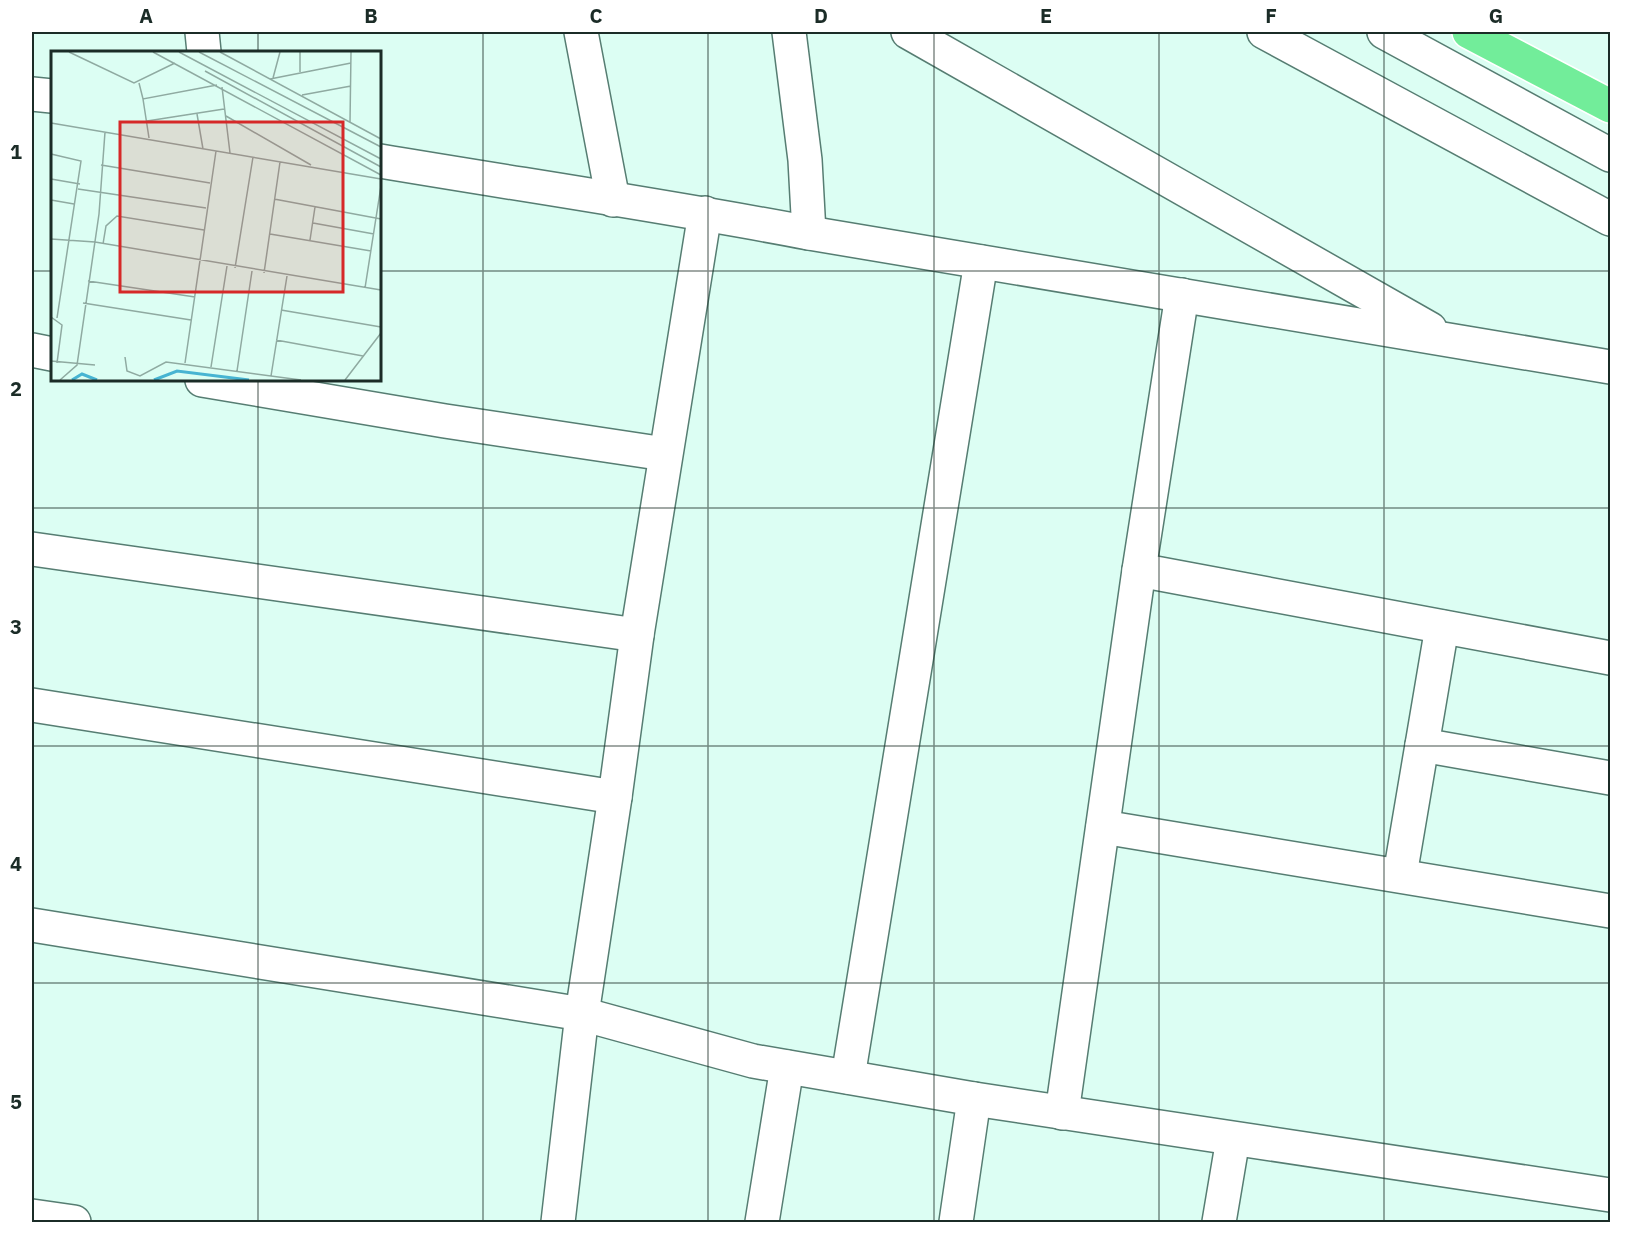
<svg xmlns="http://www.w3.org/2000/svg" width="1642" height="1254" viewBox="0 0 1642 1254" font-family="'IBM Plex Sans',sans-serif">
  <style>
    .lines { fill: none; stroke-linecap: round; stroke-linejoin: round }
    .street-casing { stroke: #567d72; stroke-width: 36 }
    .secondary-casing { stroke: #567d72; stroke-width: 36 }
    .highway-casing { stroke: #fff; stroke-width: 36 }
    .street { stroke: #fff; stroke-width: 33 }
    .secondary { stroke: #fff; stroke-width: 33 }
    .highway { stroke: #72ed9a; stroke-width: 33 }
    .grid { fill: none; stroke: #1b2c27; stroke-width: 1.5; stroke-opacity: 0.55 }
    .inset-river { fill: none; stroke: #47b4d2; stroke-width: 3 }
    .inset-road { fill: none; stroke: #8faaa1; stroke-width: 1.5 }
    .view { fill: #d62828; fill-opacity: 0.15; stroke: #d62828; stroke-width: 3 }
    .inset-edge { fill: none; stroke: #1b2c27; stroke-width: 3 }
    .neatline { fill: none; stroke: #1b2c27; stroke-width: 2 }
    .grid-label { font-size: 20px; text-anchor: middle; font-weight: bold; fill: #1b2c27 }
  </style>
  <rect width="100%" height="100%" fill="#dcfef3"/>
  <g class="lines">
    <defs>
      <g id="street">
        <path d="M 202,32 L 204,52"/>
        <path d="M 581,32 L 613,200"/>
        <path d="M 789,32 L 805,160 L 809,233"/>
        <path d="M 908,32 L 1430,329"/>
        <path d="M 1264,32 L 1610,219"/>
        <path d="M 32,94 L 52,96"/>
        <path d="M 380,161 C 523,185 667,206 809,233 L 1610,367"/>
        <path d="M 32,350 L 52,354"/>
        <path d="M 202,380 L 445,421 L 665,454"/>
        <path d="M 32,549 L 637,635"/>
        <path d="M 1139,570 L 1610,658"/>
        <path d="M 32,705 L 615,797"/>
        <path d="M 1422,745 L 1610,778"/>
        <path d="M 1103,827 L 1610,911"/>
        <path d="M 1400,875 L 1442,627"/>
        <path d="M 32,925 L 582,1014 L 753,1061 L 974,1099 L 1610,1195"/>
        <path d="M 848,1077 L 981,262"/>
        <path d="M 1062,1113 L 1139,570 L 1182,295"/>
        <path d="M 32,1216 L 74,1222"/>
        <path d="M 558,1222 L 582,1014 L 615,797 L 637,635 L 705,213"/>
        <path d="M 762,1222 L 787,1067"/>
        <path d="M 956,1222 L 974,1099"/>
        <path d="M 1219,1222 L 1233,1139"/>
      </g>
      <path id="secondary" d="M 1384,32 L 1610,155"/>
      <path id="highway" d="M 1469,32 L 1610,106"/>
    </defs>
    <use href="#street" class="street-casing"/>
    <use href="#secondary" class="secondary-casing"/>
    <use href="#highway" class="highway-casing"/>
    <use href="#street" class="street"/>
    <use href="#secondary" class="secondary"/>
    <use href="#highway" class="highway"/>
  </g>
  <path class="grid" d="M 258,32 L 258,52M 483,32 L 483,1222M 708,32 L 708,1222M 934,32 L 934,1222M 1159,32 L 1159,1222M 1384,32 L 1384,1222M 32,271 L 52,271M 380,271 L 1610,271M 258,380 L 258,1222M 32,508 L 1610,508M 32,746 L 1610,746M 32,983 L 1610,983"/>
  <g transform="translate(51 51)">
    <rect width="330" height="330" fill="#dcfef3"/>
    <path class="inset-river" d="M 21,329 L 31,323 L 46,329M 103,329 L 126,320 L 198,329"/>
    <path class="inset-road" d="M 18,1 L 83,32 L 124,12M 102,1 L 330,124M 128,1 L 330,108M 148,1 L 330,96M 169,1 L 330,88M 154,20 L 330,116M 249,21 L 249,1M 222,27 L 229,1M 219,28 L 300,12M 88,32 L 92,48 L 166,34M 171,36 L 179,102M 251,44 L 300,35M 92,48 L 98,87M 146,63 L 152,98M 175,65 L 260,114M 96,70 L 173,58M 299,71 L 300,1M 0,72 L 330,128M 0,103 L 30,110 L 6,267M 50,114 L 159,132M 0,128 L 29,133M 27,138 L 155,157M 223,148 L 330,168M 0,149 L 23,153M 262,172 L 323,183M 219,183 L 320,200M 0,188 L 44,191 L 330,239M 259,189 L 264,156M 52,193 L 55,175 L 66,165 L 153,179M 184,217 L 202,106M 213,222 L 229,111M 37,230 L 144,246M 314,237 L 330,135M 32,252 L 140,269M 230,259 L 330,276M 0,266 L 11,274 L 6,312M 225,289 L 312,305M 74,306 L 76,320 L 89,325 L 115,311 L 250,329M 0,310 L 44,314M 134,312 L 165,100M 160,316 L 176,215M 186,320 L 201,220M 220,325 L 236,225M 9,329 L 26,314 L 48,163 L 54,81M 294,329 L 330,282"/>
    <path class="view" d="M 69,71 L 292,71 L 292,241 L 69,241 Z"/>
    <rect width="330" height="330" class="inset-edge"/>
  </g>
  <rect width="1642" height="1254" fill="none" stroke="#ffffff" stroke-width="66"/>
  <rect x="33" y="33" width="1576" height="1188" class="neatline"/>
  <g class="grid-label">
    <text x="146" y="23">A</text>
    <text x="371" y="23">B</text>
    <text x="596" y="23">C</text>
    <text x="821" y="23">D</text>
    <text x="1046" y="23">E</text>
    <text x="1271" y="23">F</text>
    <text x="1496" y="23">G</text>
    <text x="16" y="159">1</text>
    <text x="16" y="396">2</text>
    <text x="16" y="634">3</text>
    <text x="16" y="871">4</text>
    <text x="16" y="1109">5</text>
  </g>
</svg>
